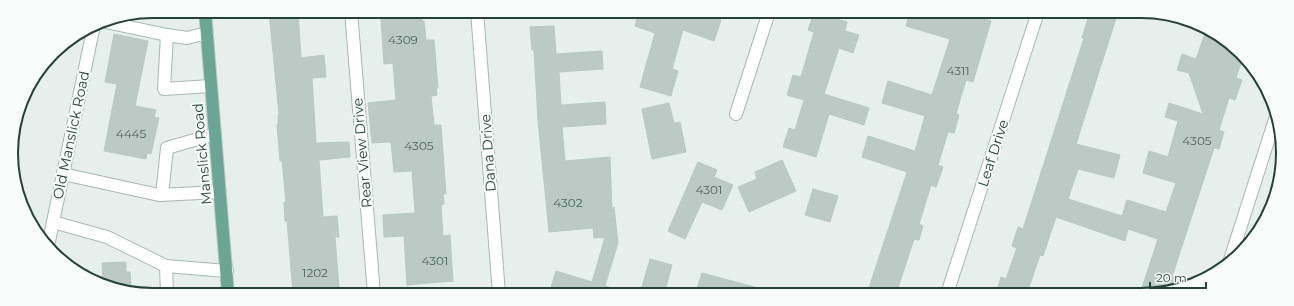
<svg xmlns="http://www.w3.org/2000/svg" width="1294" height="306" viewBox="0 0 1294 306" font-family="Montserrat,sans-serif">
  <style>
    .building { fill: #bbcac4; stroke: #b8c9c2 }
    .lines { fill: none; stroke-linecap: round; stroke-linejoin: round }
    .minor-casing { stroke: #a8b8b2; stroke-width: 14 }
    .major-casing { stroke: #c2cac8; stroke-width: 14 }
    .minor { stroke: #fff; stroke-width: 12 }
    .major { stroke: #6aa596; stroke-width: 12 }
    .labels { text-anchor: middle; stroke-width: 4; stroke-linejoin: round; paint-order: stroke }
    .number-label { font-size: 12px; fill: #4a645c }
    .street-label { font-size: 14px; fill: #24423a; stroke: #f7fbf9 }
    .rim { fill: none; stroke: #24423a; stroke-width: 2 }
  </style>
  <rect width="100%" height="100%" fill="#e6efeb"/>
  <g class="building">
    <path d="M 269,11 L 298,11 L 301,58 L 324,55 L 326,77 L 312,78 L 316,143 L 349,142 L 350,157 L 319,160 L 323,217 L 337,216 L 339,237 L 335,237 L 339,287 L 293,293 L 287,221 L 285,221 L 284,202 L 286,202 L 283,170 L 282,161 L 280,161 L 277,125 L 278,125 L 278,115 L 279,115 Z"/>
    <path d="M 639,12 L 663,12 L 686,19 L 688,12 L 717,12 L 715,18 L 721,20 L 714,41 L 683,30 L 672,69 L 678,71 L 671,96 L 640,87 L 655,33 L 635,26 Z"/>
    <path d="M 814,12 L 847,22 L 845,31 L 859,35 L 853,53 L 839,48 L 824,94 L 869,108 L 864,125 L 829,114 L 816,157 L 783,147 L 789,128 L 795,130 L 804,100 L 787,95 L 793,75 L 801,77 L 814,32 L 808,30 Z"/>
    <path d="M 910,12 L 987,12 L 985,19 L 991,21 L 973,82 L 966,80 L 956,114 L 959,115 L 954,133 L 948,132 L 938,165 L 943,167 L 936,187 L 931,185 L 919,224 L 923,226 L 919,240 L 914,239 L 896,294 L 867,294 L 907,172 L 862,157 L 868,136 L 915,151 L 925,116 L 882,103 L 888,81 L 932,95 L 950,39 L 906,26 Z"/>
    <path d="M 1090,12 L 1118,12 L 1076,144 L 1120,155 L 1114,178 L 1078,169 L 1068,199 L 1122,216 L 1127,200 L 1166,212 L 1176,183 L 1143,173 L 1149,151 L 1168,157 L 1178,121 L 1165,117 L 1169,103 L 1203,114 L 1189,73 L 1177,70 L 1182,54 L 1196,59 L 1207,28 L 1212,30 L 1243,57 L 1236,78 L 1242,80 L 1235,100 L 1229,98 L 1219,130 L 1224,132 L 1219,149 L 1214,148 L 1172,277 L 1175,278 L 1172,290 L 1159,294 L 1140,294 L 1158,239 L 1128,229 L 1125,241 L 1056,217 L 1043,256 L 1040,255 L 1029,287 L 1042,292 L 1041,294 L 996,294 L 1001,277 L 1006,279 L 1017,248 L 1012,246 L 1018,227 L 1023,229 L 1084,38 L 1082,38 Z"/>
    <path d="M 421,16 L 422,21 L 424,21 L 426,40 L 434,40 L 438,88 L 436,88 L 437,95 L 431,96 L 434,125 L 441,125 L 446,194 L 443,194 L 444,204 L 441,205 L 443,236 L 450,235 L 453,281 L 407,285 L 404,236 L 384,237 L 383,215 L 415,213 L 412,171 L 394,172 L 391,142 L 372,143 L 368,103 L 396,100 L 393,63 L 384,64 L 381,19 Z"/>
    <path d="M 554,26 L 556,54 L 602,51 L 603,69 L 559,72 L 561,105 L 605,102 L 606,124 L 562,127 L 565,161 L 610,157 L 612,211 L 614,207 L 618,243 L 605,286 L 618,290 L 618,294 L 549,294 L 556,271 L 592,282 L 605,237 L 594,238 L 593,228 L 549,232 L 538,121 L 534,50 L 532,50 L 530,27 Z"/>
    <path d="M 114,34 L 148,41 L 135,106 L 156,110 L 154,117 L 159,118 L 151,154 L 147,153 L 146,159 L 104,151 L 117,84 L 105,82 Z"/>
    <path d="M 669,103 L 674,123 L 680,122 L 686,152 L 652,159 L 642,109 Z"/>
    <path d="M 782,160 L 796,191 L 749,212 L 738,187 L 757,179 L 755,172 Z"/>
    <path d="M 698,162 L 717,170 L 714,177 L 733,185 L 722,210 L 702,202 L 685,239 L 668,231 Z"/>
    <path d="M 813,189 L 838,196 L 830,222 L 805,215 Z"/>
    <path d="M 650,259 L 672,265 L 664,294 L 640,294 Z"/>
    <path d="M 126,262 L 126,272 L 130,272 L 131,292 L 103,283 L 102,263 Z"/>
    <path d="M 702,273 L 762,289 L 762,294 L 695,294 Z"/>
  </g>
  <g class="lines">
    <defs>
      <g id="minor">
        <path d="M 351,11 L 374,294"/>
        <path d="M 477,11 L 499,294"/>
        <path d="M 101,21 L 167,35 L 187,38 L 207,33"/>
        <path d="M 167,35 L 164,89 L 211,86"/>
        <path d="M 736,114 L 769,12"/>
        <path d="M 63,174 L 159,195 L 220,192"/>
        <path d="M 162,195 L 167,148 L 215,134"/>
        <path d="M 53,222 L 107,237 L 166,266 L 167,294"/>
        <path d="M 48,246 L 94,25"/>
        <path d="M 1229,263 L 1277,113"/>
        <path d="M 166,266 L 227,271"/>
        <path d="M 947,294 L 1038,12"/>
      </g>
      <path id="major" d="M 205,11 L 228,294"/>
    </defs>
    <use href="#minor" class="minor-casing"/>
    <use href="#major" class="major-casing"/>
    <use href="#minor" class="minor"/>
    <use href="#major" class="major"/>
  </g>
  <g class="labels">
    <g class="number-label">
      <text x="403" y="44">4309</text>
      <text x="958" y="75">4311</text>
      <text x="131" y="138">4445</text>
      <text x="1197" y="145">4305</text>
      <text x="419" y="150">4305</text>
      <text x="709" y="194">4301</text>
      <text x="568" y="207">4302</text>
      <text x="435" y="265">4301</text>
      <text x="315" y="277">1202</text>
    </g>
    <g class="street-label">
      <text transform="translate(71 135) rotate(-78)" y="5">Old Manslick Road</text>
      <text transform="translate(362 153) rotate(-95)" y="5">Rear View Drive</text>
      <text transform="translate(488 153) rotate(-94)" y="5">Dana Drive</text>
      <text transform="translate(993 153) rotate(-72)" y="5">Leaf Drive</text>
      <text transform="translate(202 154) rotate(-95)" y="5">Manslick Road</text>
    </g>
  </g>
  <path d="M0 0H1294V306H0ZM153 18H1141A135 135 0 0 1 1276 153V153A135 135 0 0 1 1141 288H153A135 135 0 0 1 18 153V153A135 135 0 0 1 153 18Z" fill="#f7fbf9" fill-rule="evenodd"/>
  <path class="rim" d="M153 18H1141A135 135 0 0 1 1276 153V153A135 135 0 0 1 1141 288H153A135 135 0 0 1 18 153V153A135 135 0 0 1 153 18Z"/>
  <path d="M1150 282v6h56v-6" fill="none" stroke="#24423a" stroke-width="2"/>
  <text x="1156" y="282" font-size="12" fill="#24423a" stroke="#f7fbf9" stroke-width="3" paint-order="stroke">20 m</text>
</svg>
